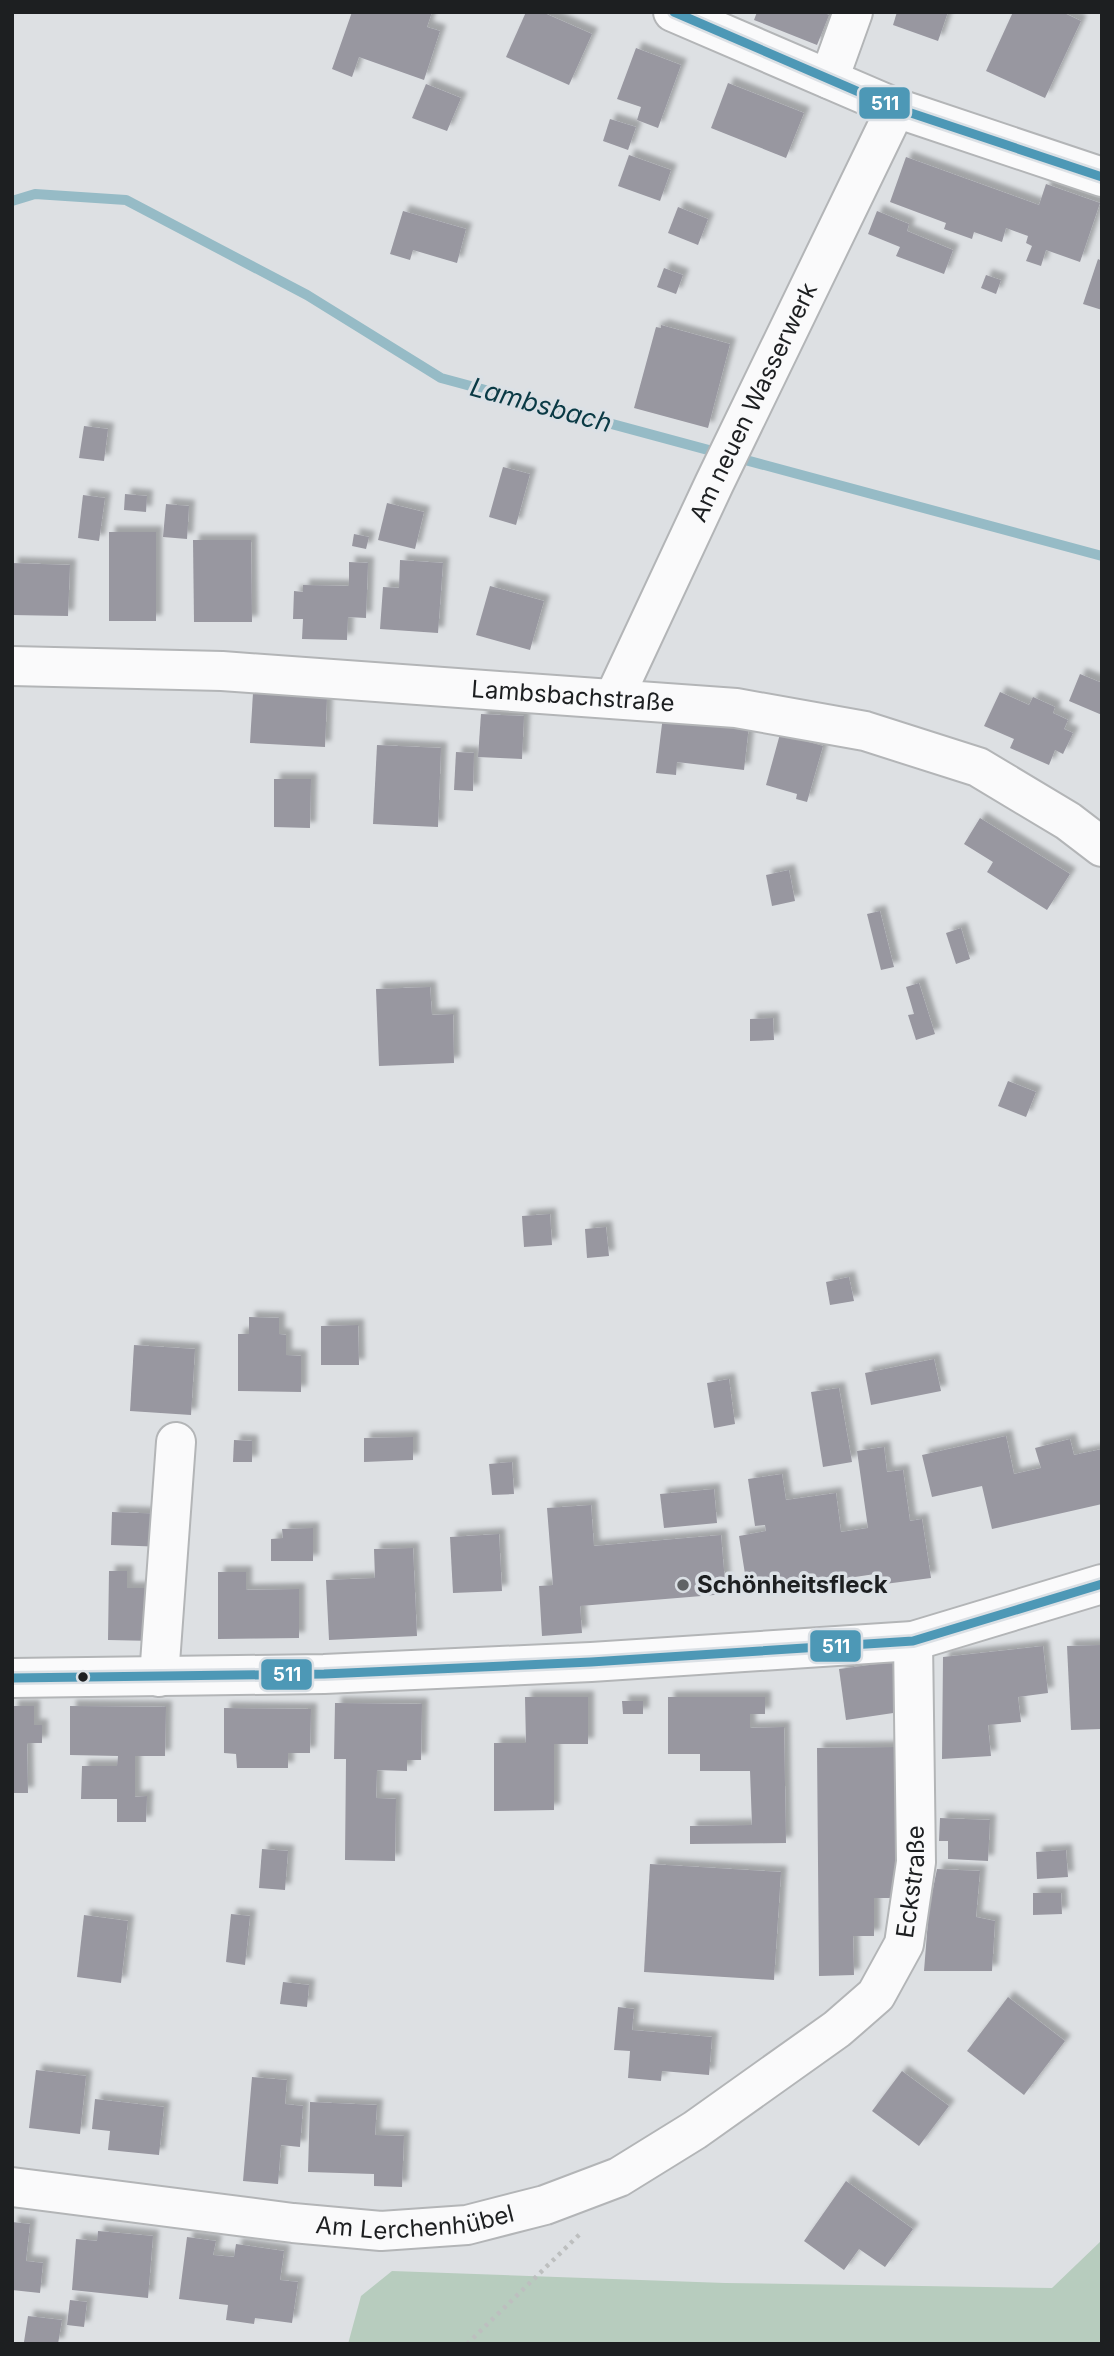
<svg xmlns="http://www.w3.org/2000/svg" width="1114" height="2356" viewBox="0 0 1114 2356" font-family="Inter,sans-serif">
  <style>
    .forest { fill: #b7ccbe }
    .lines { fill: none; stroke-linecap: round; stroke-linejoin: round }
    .stream { stroke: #96bbc6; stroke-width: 10 }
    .building { fill: #9897a0; filter: url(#shadow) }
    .minor-casing { stroke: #b3b5b7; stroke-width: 42 }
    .path { stroke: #bdbfbf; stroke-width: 4.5; stroke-dasharray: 3.5 5; stroke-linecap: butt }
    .minor { stroke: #fafafb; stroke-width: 38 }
    .bus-1-casing { stroke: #dbe0e5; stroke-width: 14 }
    .bus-1 { stroke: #4d98b6; stroke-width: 9 }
    .poi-dot { fill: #606365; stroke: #dbe0e5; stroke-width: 2.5 }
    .bus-dot { fill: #1d1f21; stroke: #dbe0e5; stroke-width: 2.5 }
    .labels { text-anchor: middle; stroke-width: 7; stroke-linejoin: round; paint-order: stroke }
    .street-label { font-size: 24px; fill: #1d1f21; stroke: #dbe0e5 }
    .poi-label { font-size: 24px; font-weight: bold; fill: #1d1f21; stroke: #dbe0e5; text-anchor: start }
    .water-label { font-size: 26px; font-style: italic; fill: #0a3a45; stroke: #dbe0e5 }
    .line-badge { stroke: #dbe0e5; stroke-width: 2.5 }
    .badge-label { font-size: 19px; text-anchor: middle; font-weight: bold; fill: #fff }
  </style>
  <defs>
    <filter id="shadow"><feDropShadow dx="6" dy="-6" stdDeviation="2" flood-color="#0004"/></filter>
  </defs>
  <rect width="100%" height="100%" fill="#dde0e3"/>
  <path class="forest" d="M 1102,2240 L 1102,2344 L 348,2344 L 361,2296 L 392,2271 L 725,2283 L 1052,2288 Z"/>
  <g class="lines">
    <path class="stream" d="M 12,201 L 35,194 L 126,200 L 307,295 L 441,378 L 1102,556"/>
  </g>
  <g class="building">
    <path d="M 352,12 L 432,12 L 427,27 L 440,31 L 424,80 L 359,57 L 352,77 L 332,69 Z"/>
    <path d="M 526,12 L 542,12 L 592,34 L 569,85 L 506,57 Z"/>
    <path d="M 757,12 L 822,12 L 829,15 L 817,45 L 754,20 Z"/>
    <path d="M 897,12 L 948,12 L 938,41 L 893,25 Z"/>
    <path d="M 1013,12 L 1062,12 L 1081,21 L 1045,98 L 986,71 Z"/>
    <path d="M 636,48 L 681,65 L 658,128 L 637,120 L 641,107 L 617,99 Z"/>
    <path d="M 728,83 L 804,113 L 786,158 L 711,128 Z"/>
    <path d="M 426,84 L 461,98 L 447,131 L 412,118 Z"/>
    <path d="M 610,119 L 636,127 L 628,150 L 603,141 Z"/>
    <path d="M 629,155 L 671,170 L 660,201 L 618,186 Z"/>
    <path d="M 906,157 L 1039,205 L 1046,184 L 1100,203 L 1080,262 L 1046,250 L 1041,266 L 1026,261 L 1032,246 L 1026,243 L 1028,236 L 1006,228 L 1002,242 L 974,232 L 972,239 L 944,229 L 946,223 L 890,202 Z"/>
    <path d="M 678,207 L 708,219 L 698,245 L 668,233 Z"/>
    <path d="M 403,211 L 466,229 L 457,263 L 413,250 L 410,260 L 390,254 Z"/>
    <path d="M 877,211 L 909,224 L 907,231 L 953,250 L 944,274 L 896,256 L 900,247 L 868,234 Z"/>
    <path d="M 1098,259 L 1102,261 L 1102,310 L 1083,304 Z"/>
    <path d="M 664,268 L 683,275 L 676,294 L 657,287 Z"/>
    <path d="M 986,275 L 1001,280 L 996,294 L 981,288 Z"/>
    <path d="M 661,325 L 730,344 L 708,428 L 634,408 L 656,327 L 661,328 Z"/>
    <path d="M 84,426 L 108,429 L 104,461 L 79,458 Z"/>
    <path d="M 503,467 L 530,474 L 516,525 L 489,517 Z"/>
    <path d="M 125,494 L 147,496 L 146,512 L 124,510 Z"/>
    <path d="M 83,495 L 105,498 L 99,541 L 78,538 Z"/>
    <path d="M 387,503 L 424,512 L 415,549 L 378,540 Z"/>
    <path d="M 166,504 L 189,506 L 187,539 L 163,537 Z"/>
    <rect x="109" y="532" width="47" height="89"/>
    <path d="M 354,534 L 369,537 L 366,549 L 352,546 Z"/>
    <path d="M 193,540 L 251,540 L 252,622 L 194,622 Z"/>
    <path d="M 400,560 L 443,563 L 438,633 L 380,629 L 383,587 L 399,588 Z"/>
    <path d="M 349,562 L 368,563 L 366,618 L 348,617 L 347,640 L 302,639 L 303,619 L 293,619 L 294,591 L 303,592 L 303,585 L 349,586 Z"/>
    <path d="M 12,563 L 70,565 L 68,616 L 12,615 Z"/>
    <path d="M 490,586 L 544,601 L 530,650 L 476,635 Z"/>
    <path d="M 1080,674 L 1102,683 L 1102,715 L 1069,701 Z"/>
    <path d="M 1000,692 L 1029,705 L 1033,697 L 1055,707 L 1053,713 L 1068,720 L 1064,729 L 1073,733 L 1063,754 L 1055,750 L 1049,765 L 1010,748 L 1014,739 L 984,726 Z"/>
    <path d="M 253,693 L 327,697 L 325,747 L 250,743 Z"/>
    <path d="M 481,714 L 524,716 L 522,759 L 478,757 Z"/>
    <path d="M 663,716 L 749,725 L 744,770 L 677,762 L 676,775 L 656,773 Z"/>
    <path d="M 780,734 L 823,746 L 807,802 L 796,799 L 797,794 L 766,785 Z"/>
    <path d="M 377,745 L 441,748 L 438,827 L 373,824 Z"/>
    <path d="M 456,752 L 474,753 L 473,791 L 454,790 Z"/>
    <path d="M 274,779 L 311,779 L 310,828 L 274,827 Z"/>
    <path d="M 980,818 L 1070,874 L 1047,910 L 987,872 L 993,862 L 964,844 Z"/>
    <path d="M 789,870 L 795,901 L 772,906 L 766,875 Z"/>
    <path d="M 880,911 L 894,967 L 881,970 L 867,914 Z"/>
    <path d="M 961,928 L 970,959 L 956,964 L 946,933 Z"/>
    <path d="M 919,983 L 935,1034 L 916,1040 L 908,1015 L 914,1014 L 906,987 Z"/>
    <path d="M 430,987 L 432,1015 L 453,1014 L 454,1063 L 379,1066 L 376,989 Z"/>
    <path d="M 773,1018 L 774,1040 L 750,1041 L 750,1019 Z"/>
    <path d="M 1008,1081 L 1036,1092 L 1026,1117 L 998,1106 Z"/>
    <path d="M 550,1214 L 552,1245 L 524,1247 L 522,1216 Z"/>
    <path d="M 606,1227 L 609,1256 L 587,1258 L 585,1229 Z"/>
    <path d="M 849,1277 L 854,1301 L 830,1305 L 826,1282 Z"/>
    <path d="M 249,1317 L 279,1318 L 279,1334 L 286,1335 L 286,1355 L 301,1356 L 301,1392 L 238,1391 L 238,1334 L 249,1334 Z"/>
    <path d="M 358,1325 L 359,1365 L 321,1365 L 321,1326 Z"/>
    <path d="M 134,1345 L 195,1349 L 191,1415 L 130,1411 Z"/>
    <path d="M 934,1359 L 941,1391 L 871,1405 L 865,1373 Z"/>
    <path d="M 729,1379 L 735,1424 L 714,1428 L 707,1383 Z"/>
    <path d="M 839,1388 L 852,1462 L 823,1467 L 811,1392 Z"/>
    <path d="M 1006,1436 L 1014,1474 L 1041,1468 L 1035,1448 L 1070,1439 L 1074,1455 L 1102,1449 L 1102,1504 L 992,1529 L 982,1486 L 932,1497 L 922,1455 Z"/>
    <path d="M 413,1437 L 413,1460 L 364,1462 L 364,1438 Z"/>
    <path d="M 234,1440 L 252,1441 L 252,1462 L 233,1462 Z"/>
    <path d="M 884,1447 L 887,1472 L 903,1470 L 910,1521 L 922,1519 L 931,1578 L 877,1585 L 875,1574 L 748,1593 L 739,1536 L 766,1531 L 765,1525 L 755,1526 L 748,1479 L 782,1474 L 786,1500 L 836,1493 L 841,1532 L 868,1528 L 857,1451 Z"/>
    <path d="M 512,1462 L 514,1494 L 492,1495 L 489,1464 Z"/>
    <path d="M 714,1489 L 717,1523 L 664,1528 L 660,1494 Z"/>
    <path d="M 591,1505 L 594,1546 L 721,1535 L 726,1594 L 580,1606 L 582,1633 L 542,1636 L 539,1586 L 553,1585 L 547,1508 Z"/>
    <path d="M 112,1512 L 166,1514 L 166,1547 L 111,1545 Z"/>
    <path d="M 313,1528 L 313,1561 L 271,1561 L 271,1539 L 283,1538 L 282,1529 Z"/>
    <path d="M 499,1534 L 502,1591 L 453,1593 L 450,1537 Z"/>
    <path d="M 413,1548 L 417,1636 L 329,1640 L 326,1580 L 375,1578 L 374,1549 Z"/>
    <path d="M 109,1571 L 127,1571 L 127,1588 L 156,1588 L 155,1641 L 108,1640 Z"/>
    <path d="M 218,1572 L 246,1572 L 246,1590 L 299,1589 L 299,1638 L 218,1639 Z"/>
    <path d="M 1102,1645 L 1102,1729 L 1071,1730 L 1067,1646 Z"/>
    <path d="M 1043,1646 L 1048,1693 L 1018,1697 L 1021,1722 L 988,1725 L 991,1756 L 942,1759 L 943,1657 Z"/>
    <path d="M 893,1662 L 900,1712 L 846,1720 L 839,1669 Z"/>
    <path d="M 525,1697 L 588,1697 L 588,1744 L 554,1744 L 554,1810 L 494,1811 L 494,1743 L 526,1743 Z"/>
    <path d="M 668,1697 L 765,1697 L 765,1714 L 750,1714 L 750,1728 L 784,1727 L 786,1843 L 690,1844 L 690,1826 L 752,1825 L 750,1771 L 700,1771 L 700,1754 L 668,1754 Z"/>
    <path d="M 622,1701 L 643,1701 L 643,1714 L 623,1714 Z"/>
    <path d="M 335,1703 L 422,1704 L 421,1760 L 407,1760 L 407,1771 L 377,1770 L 376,1798 L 396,1799 L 395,1861 L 345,1860 L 346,1759 L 334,1759 Z"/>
    <path d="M 12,1706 L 34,1706 L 34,1725 L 42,1725 L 42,1743 L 27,1743 L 28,1793 L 12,1793 Z"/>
    <path d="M 70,1706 L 166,1707 L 165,1756 L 135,1756 L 135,1797 L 147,1796 L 146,1822 L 117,1822 L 117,1799 L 81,1799 L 82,1766 L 117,1766 L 118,1756 L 70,1755 Z"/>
    <path d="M 224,1708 L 311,1709 L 310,1753 L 288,1753 L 288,1768 L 237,1768 L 236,1754 L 224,1753 Z"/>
    <path d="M 897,1747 L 899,1898 L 874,1898 L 874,1936 L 853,1936 L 854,1975 L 819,1976 L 817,1748 Z"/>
    <path d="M 940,1818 L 990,1820 L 988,1861 L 948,1859 L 948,1841 L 939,1841 Z"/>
    <path d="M 262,1849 L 288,1851 L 285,1890 L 259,1888 Z"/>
    <path d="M 1066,1850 L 1068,1877 L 1037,1879 L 1036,1852 Z"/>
    <path d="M 650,1864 L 781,1872 L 774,1980 L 644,1972 Z"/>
    <path d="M 937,1869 L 980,1871 L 976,1917 L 995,1921 L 992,1971 L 924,1971 L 929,1908 Z"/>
    <path d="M 1033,1893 L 1061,1893 L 1062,1914 L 1033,1915 Z"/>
    <path d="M 231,1914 L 250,1916 L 245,1965 L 226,1962 Z"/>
    <path d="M 84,1915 L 128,1921 L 121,1983 L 77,1977 Z"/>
    <path d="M 283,1982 L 309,1985 L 307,2007 L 280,2004 Z"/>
    <path d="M 1008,1997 L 1065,2041 L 1024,2095 L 967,2051 Z"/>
    <path d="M 618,2007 L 634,2009 L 632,2030 L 712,2037 L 709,2075 L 662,2071 L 661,2081 L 628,2078 L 630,2051 L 614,2050 Z"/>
    <path d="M 36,2070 L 86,2076 L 80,2134 L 29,2128 Z"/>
    <path d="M 902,2071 L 949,2106 L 919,2146 L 872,2111 Z"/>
    <path d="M 252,2077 L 287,2080 L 285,2104 L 303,2106 L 300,2147 L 281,2145 L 278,2184 L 243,2181 Z"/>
    <path d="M 95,2099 L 164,2107 L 159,2155 L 108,2150 L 110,2131 L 92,2129 Z"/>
    <path d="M 310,2102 L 377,2105 L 375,2135 L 404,2136 L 402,2187 L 374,2186 L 374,2174 L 308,2172 Z"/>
    <path d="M 846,2181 L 913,2229 L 885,2267 L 859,2249 L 844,2270 L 804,2241 Z"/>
    <path d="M 12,2222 L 30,2224 L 26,2261 L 43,2263 L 40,2293 L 12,2290 Z"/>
    <path d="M 98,2231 L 153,2236 L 148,2298 L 72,2290 L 76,2239 L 97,2241 Z"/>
    <path d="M 187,2237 L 216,2241 L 213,2255 L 234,2257 L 236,2244 L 284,2251 L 280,2280 L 298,2282 L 292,2323 L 255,2318 L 254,2324 L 226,2320 L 228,2305 L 179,2299 Z"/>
    <path d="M 70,2300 L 87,2302 L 84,2327 L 67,2325 Z"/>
    <path d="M 28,2316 L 62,2320 L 58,2344 L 24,2342 Z"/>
  </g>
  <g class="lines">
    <defs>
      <g id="minor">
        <path d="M 673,12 L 896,108 L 1102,177"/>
        <path d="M 829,79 L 853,12"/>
        <path id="s1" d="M 12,666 L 222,671 L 736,708 L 865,731 L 978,767 L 1068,821 L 1102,847"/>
        <path id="s2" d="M 614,698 L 714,484 L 896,108"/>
        <path d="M 159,1677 L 176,1442"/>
        <path d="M 12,1678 L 324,1674 L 591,1662 L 913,1641 L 1102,1584"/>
        <path id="s3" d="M 12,2187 L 293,2223 L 381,2231 L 467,2225 L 545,2205 L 619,2177 L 695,2130 L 837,2029 L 876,1995 L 904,1944 L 916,1862 L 913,1641"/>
      </g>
    </defs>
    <use href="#minor" class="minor-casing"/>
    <path class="path" d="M 467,2344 L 582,2232"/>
    <use href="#minor" class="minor"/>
    <defs>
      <g id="bus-1">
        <path d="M 674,12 L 896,108 L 1102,177"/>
        <path d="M 12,1678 L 324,1674 L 591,1662 L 913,1641 L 1102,1584"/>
      </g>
    </defs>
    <use href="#bus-1" class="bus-1-casing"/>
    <use href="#bus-1" class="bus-1"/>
  </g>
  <circle class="poi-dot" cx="683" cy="1585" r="7"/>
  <circle class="bus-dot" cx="83" cy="1677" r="6"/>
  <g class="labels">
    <g class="street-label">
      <text dy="8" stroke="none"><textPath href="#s2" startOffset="327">Am neuen Wasserwerk</textPath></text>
      <text dy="8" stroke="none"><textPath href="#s1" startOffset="562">Lambsbachstraße</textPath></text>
      <text dy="8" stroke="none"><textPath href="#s3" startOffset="1054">Eckstraße</textPath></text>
      <text dy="8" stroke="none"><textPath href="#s3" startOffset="406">Am Lerchenhübel</textPath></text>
    </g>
    <g class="poi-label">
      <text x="697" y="1593">Schönheitsfleck</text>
    </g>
    <g class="water-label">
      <text transform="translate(541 405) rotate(15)" y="9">Lambsbach</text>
    </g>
  </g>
  <g class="line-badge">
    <rect x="858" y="86" width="53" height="34" rx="7" fill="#4d98b6"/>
    <rect x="809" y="1629" width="53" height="34" rx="7" fill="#4d98b6"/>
    <rect x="260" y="1658" width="53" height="33" rx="7" fill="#4d98b6"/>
  </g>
  <g class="badge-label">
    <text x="885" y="110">511</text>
    <text x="836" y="1653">511</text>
    <text x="287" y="1681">511</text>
  </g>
  <rect width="1114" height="2356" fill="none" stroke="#1d1f21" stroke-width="28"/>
</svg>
